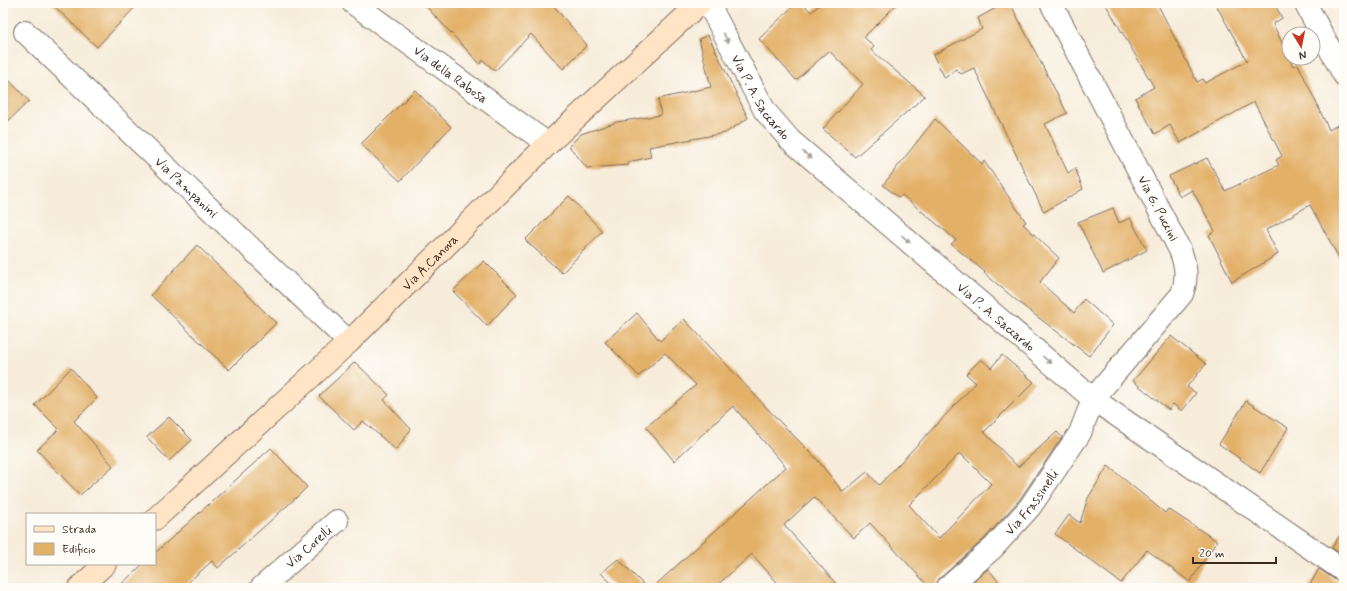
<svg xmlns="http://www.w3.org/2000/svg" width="1347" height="591" viewBox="0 0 1347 591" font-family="Mynerve,sans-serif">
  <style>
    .building { fill: #e3b068; fill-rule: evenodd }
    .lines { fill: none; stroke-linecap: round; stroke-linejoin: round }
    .street-casing { stroke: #7d6e60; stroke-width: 24 }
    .secondary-casing { stroke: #7d6e60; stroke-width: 24 }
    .street { stroke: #fff; stroke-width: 22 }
    .secondary { stroke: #ffe4c6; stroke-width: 22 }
    .oneway { fill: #a79f9a }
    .labels { text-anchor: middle; stroke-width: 4; stroke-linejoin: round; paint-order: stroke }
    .street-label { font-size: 13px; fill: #3b2a1e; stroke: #fdfcf7 }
  </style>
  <rect width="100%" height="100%" fill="#fdfcf7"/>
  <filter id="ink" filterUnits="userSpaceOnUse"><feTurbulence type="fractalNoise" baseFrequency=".025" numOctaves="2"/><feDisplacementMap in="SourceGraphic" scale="8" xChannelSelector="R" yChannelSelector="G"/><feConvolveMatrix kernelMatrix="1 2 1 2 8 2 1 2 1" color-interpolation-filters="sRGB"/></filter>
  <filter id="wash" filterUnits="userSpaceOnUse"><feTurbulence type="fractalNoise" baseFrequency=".012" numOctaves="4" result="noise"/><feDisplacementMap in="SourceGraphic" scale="16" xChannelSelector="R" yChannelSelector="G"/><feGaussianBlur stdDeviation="0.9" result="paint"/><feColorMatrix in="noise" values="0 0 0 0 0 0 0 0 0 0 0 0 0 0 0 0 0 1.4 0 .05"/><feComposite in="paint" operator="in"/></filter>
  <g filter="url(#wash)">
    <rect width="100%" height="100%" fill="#f7ecda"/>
    <g id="blocks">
      <g class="building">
        <path d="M 51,3 L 139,3 L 97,47 Z"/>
        <path d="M 423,3 L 551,3 L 587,45 L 563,69 L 531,34 L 495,71 L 483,60 L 480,64 Z"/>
        <path d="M 796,3 L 802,3 L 811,12 L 822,3 L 898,3 L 864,37 L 874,47 L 871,50 L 925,96 L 855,157 L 823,129 L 863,84 L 829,51 L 796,80 L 759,39 Z"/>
        <path d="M 1005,3 L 1010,3 L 1067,113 L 1045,124 L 1068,173 L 1075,168 L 1083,189 L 1044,212 L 974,68 L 961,74 L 956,69 L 945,78 L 933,55 L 982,29 L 978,18 Z"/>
        <path d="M 1105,3 L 1157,3 L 1197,82 L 1203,79 L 1205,83 L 1247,61 L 1215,3 L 1274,3 L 1282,18 L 1273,24 L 1293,66 L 1298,64 L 1329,130 L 1344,121 L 1344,267 L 1310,205 L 1266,230 L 1278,254 L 1232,282 L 1209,235 L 1215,231 L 1192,190 L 1180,197 L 1169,176 L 1207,158 L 1225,191 L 1279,165 L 1276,160 L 1282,156 L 1254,102 L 1180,143 L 1170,125 L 1155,134 L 1135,98 L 1154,87 Z"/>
        <path d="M 708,35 L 748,118 L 725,133 L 649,147 L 651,157 L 628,162 L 629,165 L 587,168 L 569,146 L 581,134 L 617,122 L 661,115 L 658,99 L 711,87 L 699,39 Z"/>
        <path d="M 3,74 L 29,101 L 3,126 Z"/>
        <path d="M 415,90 L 451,127 L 400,181 L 361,144 Z"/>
        <path d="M 935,119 L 982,164 L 984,161 L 1026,222 L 1023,224 L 1059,258 L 1040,282 L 1074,313 L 1084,299 L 1113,325 L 1089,356 L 1022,305 L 984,273 L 985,272 L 951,244 L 956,240 L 902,195 L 899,198 L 883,185 Z"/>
        <path d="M 569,196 L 602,231 L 562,273 L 525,240 Z"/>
        <path d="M 1113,208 L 1119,223 L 1130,218 L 1147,250 L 1103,273 L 1078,222 Z"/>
        <path d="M 197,245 L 276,323 L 229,370 L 151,295 Z"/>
        <path d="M 484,261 L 517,294 L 487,326 L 453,291 Z"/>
        <path d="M 637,313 L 660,341 L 684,319 L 780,422 L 815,457 L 843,492 L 867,472 L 879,485 L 976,383 L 966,374 L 981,359 L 991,368 L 1002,355 L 1034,382 L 984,432 L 1018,467 L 1057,432 L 1062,437 L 1020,499 L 984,539 L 939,579 L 935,588 L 930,588 L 870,523 L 854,538 L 814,497 L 784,525 L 840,588 L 782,588 L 752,554 L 714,588 L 652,588 L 786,467 L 733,406 L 674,461 L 646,427 L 696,385 L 665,353 L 639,376 L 605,342 ZM 960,453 L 991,484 L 939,538 L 909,505 Z"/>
        <path d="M 1171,336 L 1206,364 L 1187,387 L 1196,393 L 1182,411 L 1173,404 L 1169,410 L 1133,381 Z"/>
        <path d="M 355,362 L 389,395 L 384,400 L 411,429 L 396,450 L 363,421 L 354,430 L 319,396 Z"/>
        <path d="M 71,368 L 97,398 L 74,421 L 113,466 L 80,495 L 37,450 L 59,429 L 35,405 Z"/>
        <path d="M 1246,401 L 1288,428 L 1260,473 L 1219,444 Z"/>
        <path d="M 169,417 L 192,440 L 169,461 L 147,437 Z"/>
        <path d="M 271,448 L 307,487 L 298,496 L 218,568 L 212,561 L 182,588 L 117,588 L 143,564 L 155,564 L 155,553 Z"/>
        <path d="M 1108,466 L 1165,513 L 1168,509 L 1217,541 L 1190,582 L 1147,550 L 1121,583 L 1055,534 L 1069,515 L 1080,523 L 1088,498 Z"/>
        <path d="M 1344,528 L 1344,556 L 1332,548 Z"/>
        <path d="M 618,559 L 647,588 L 616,588 L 601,573 Z"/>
        <path d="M 988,569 L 1004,588 L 966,588 Z"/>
        <path d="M 1319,569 L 1337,581 L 1344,583 L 1344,588 L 1308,588 Z"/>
      </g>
    </g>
  </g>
  <g filter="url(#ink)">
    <use href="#blocks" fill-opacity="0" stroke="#7d6e60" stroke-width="1"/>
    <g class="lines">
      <defs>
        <g id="street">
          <path id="s1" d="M 353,3 L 548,144"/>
          <path id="s2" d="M 708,3 L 765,111 L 790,140 L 1093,399 L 1344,571"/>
          <path d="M 1305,3 L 1344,75"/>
          <path id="s3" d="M 25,32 L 349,342"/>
          <path id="s4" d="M 261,588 L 337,521"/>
          <path id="s5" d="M 947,588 L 993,548 L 1030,507 L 1080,433 L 1093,399 L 1182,294 C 1188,277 1186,266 1180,250 L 1051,3"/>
        </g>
        <g id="secondary">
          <path id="s6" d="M 155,519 L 349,342 L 548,144 L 700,3"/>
          <path d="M 79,588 L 105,564"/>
        </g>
      </defs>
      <use href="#street" class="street-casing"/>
      <use href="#secondary" class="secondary-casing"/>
      <use href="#street" class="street"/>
      <use href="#secondary" class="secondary"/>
    </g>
    <defs><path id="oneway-solid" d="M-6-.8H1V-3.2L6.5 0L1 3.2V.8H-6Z"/></defs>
    <g class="oneway">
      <use href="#oneway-solid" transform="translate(726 38) rotate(62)"/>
      <use href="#oneway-solid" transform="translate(807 155) rotate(41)"/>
      <use href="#oneway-solid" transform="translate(906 239) rotate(41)"/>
      <use href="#oneway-solid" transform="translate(1047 360) rotate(41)"/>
    </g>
  </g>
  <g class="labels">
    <g class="street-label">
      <text dy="5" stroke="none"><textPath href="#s1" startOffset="121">Via della Rabosa</textPath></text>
      <text dy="5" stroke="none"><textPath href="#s2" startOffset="108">Via P. A. Saccardo</textPath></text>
      <text dy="5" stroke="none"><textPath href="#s3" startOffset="224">Via Pampanini</textPath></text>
      <text transform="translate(1159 208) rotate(62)" y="5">Via G. Puccini</text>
      <text dy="5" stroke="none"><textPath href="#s6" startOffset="376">Via A.Canova</textPath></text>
      <text dy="5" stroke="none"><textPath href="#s2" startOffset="432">Via P. A. Saccardo</textPath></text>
      <text dy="5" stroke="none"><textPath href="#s5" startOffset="121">Via Frassinelli</textPath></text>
      <text dy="5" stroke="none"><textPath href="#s4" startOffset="63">Via Corelli</textPath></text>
    </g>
  </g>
  <rect width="1347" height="591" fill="none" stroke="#fdfcf7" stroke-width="16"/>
  <rect x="26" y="513" width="130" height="52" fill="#fdfcf7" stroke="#afa8a0"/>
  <rect x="34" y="526" width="20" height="6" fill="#ffe4c6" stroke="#afa8a0"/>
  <text x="62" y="533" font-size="12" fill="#3b2a1e">Strada</text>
  <rect x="34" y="543" width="20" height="12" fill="#e3b068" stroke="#afa8a0"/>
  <text x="62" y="553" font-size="12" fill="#3b2a1e">Edificio</text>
  <g transform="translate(1301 46) rotate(170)"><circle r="19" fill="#fdfcf7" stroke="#afa8a0"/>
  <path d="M0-3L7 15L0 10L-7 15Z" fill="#c8321e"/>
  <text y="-6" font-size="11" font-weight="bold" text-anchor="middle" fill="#3b2a1e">N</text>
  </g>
  <path d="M1193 557v6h83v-6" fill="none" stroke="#3b2a1e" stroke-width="2"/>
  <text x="1199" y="557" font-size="12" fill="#3b2a1e" stroke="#fdfcf7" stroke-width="3" paint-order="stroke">20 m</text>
</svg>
